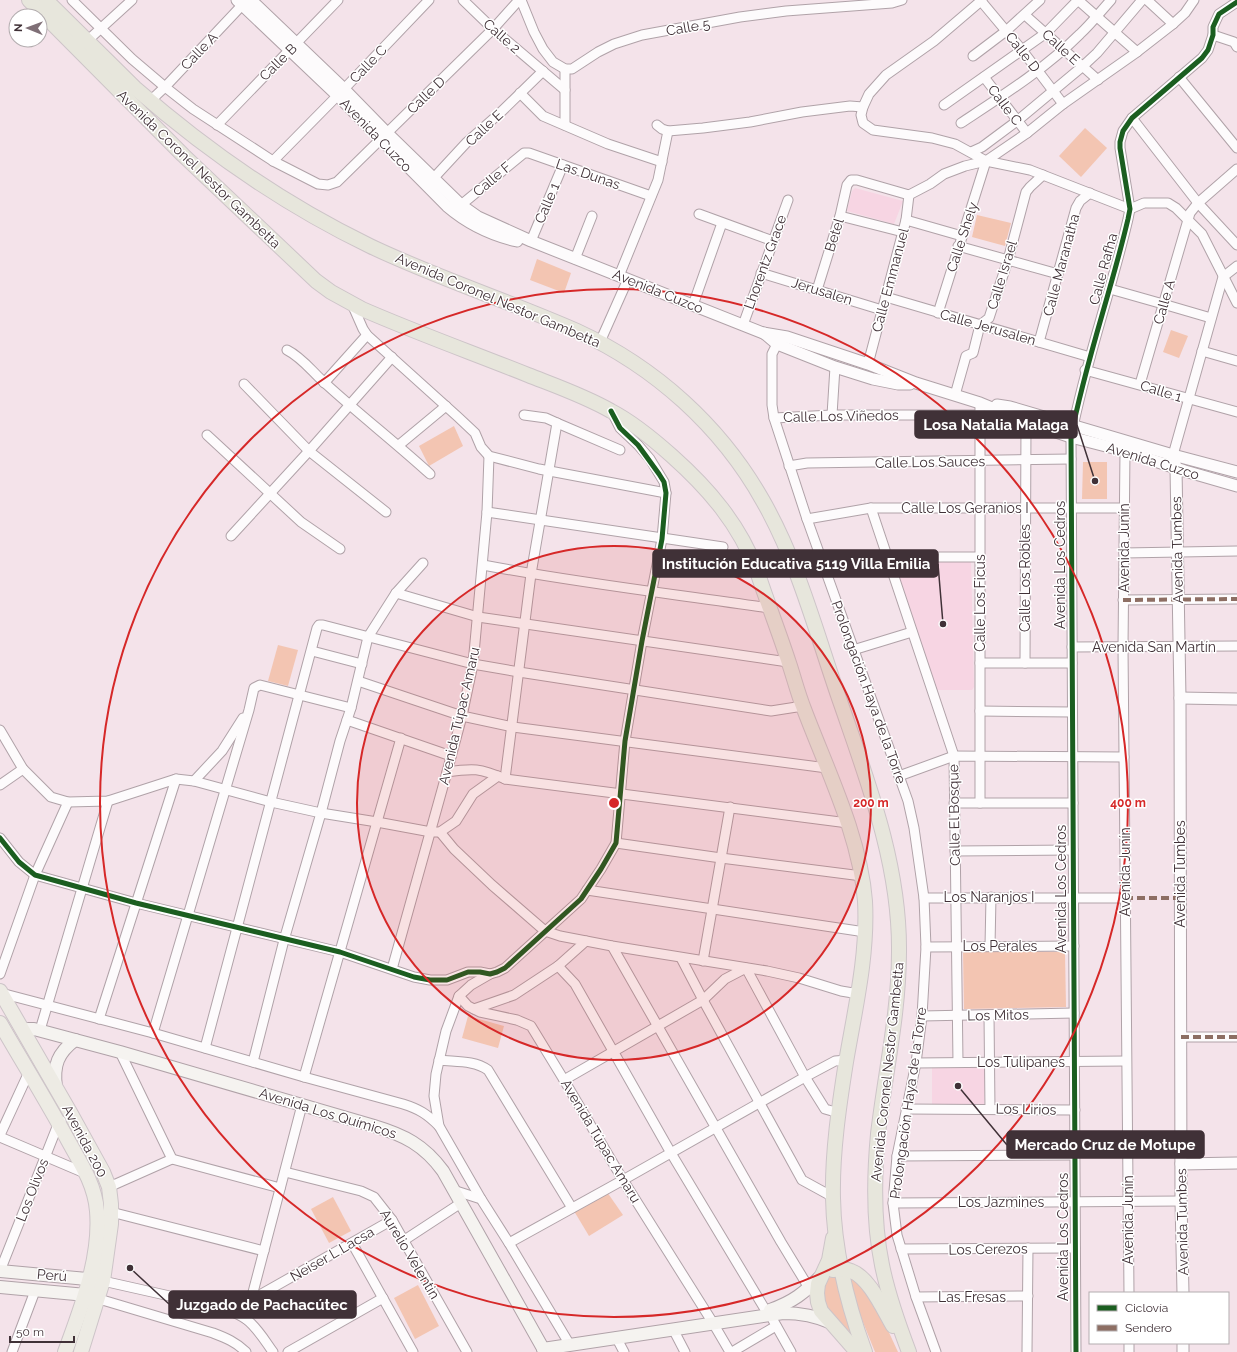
<svg xmlns="http://www.w3.org/2000/svg" width="1237" height="1352" viewBox="0 0 1237 1352" font-family="Raleway,sans-serif">
  <style>
    .built { fill: #f7d5e3 }
    .green { fill: #f3c5b2 }
    .lines { fill: none; stroke-linecap: round; stroke-linejoin: round }
    .minor-casing { stroke: #b0a2a8; stroke-width: 11 }
    .tertiary-casing { stroke: #b0a2a8; stroke-width: 13 }
    .secondary-casing { stroke: #b0a2a8; stroke-width: 14 }
    .primary-casing { stroke: #cdc4c8; stroke-width: 16 }
    .trunk-casing { stroke: #cdc4c8; stroke-width: 16 }
    .minor { stroke: #fdfbfc; stroke-width: 9 }
    .tertiary { stroke: #fdfbfc; stroke-width: 11 }
    .secondary { stroke: #f5f3f0; stroke-width: 12 }
    .primary { stroke: #edebe4; stroke-width: 14 }
    .trunk { stroke: #e7e6dc; stroke-width: 14 }
    .quiet { stroke: #8d6e63; stroke-width: 4; stroke-dasharray: 8 4; stroke-linecap: butt }
    .cycleway-casing { stroke: #fff; stroke-width: 8 }
    .cycleway { stroke: #1b5e20; stroke-width: 5 }
    .ring { fill: none; stroke: #d62828; stroke-width: 2 }
    .labels { text-anchor: middle; stroke-width: 3; stroke-linejoin: round; paint-order: stroke }
    .street-label { font-size: 14px; fill: #403137; stroke: #fff }
    .centre { fill: #d62828; stroke: #fff; stroke-width: 2 }
    .ring-label { font-size: 12px; text-anchor: middle; font-weight: bold; fill: #d62828; stroke: #fff; stroke-width: 3; stroke-linejoin: round; paint-order: stroke }
    .leader { fill: none; stroke: #403137; stroke-width: 1.5 }
    .callout-dot { fill: #403137; stroke: #fff; stroke-width: 1.5 }
    .callout { fill: #403137; stroke: #403137; stroke-width: 1.5 }
    .callout-label { font-size: 15px; text-anchor: middle; font-weight: bold; fill: #fff }
  </style>
  <rect width="100%" height="100%" fill="#f4e3ea"/>
  <g class="built">
    <path d="M 855,188 L 903,201 L 894,224 L 847,211 L 852,191 Z"/>
    <path d="M 971,561 L 974,687 L 972,690 L 935,690 L 891,562 Z"/>
    <path d="M 932,1066 L 985,1066 L 984,1106 L 932,1105 Z"/>
  </g>
  <g class="green">
    <path d="M 1085,128 L 1107,148 L 1081,177 L 1059,156 Z"/>
    <path d="M 977,215 L 1011,223 L 1005,246 L 972,237 Z"/>
    <path d="M 537,259 L 571,273 L 564,293 L 530,280 Z"/>
    <path d="M 1171,330 L 1188,336 L 1179,358 L 1163,352 Z"/>
    <path d="M 454,426 L 463,446 L 429,466 L 419,446 Z"/>
    <path d="M 1083,462 L 1107,462 L 1107,499 L 1082,499 Z"/>
    <path d="M 278,645 L 298,650 L 288,686 L 268,681 Z"/>
    <path d="M 963,951 L 1065,952 L 1066,1007 L 964,1009 Z"/>
    <path d="M 468,1016 L 504,1026 L 498,1048 L 462,1038 Z"/>
    <path d="M 607,1192 L 623,1215 L 589,1236 L 574,1211 Z"/>
    <path d="M 333,1197 L 351,1231 L 329,1243 L 311,1209 Z"/>
    <path d="M 847,1274 L 855,1276 L 880,1313 L 898,1352 L 875,1352 L 858,1310 Z"/>
    <path d="M 838,1275 L 859,1343 L 849,1331 L 829,1315 L 821,1288 C 826,1280 829,1276 838,1275 Z"/>
    <path d="M 418,1285 L 439,1326 L 415,1339 L 394,1298 Z"/>
  </g>
  <g class="lines">
    <defs>
      <g id="minor">
        <path d="M 72,0 L 132,59 L 165,87 L 193,109 L 273,161 L 318,184 L 328,185 L 337,182 L 493,29 L 519,0"/>
        <path d="M 463,0 L 493,29 L 565,90"/>
        <path d="M 521,0 L 534,32 L 543,49 L 553,62 L 565,69 L 572,69 L 598,52 L 614,44 L 642,35 L 740,17 L 786,11 L 892,3 L 902,0"/>
        <path d="M 982,0 L 934,41 L 886,75 L 869,94 L 863,107 L 861,115 L 863,123 L 873,130 L 932,138 L 955,144 L 986,161 L 1030,170 L 1130,209 L 1144,203 L 1168,203 L 1176,208 L 1202,234 L 1237,303"/>
        <path d="M 1078,0 L 1137,52"/>
        <path d="M 1147,0 L 1173,24"/>
        <path d="M 981,1 L 1022,50 L 1063,104"/>
        <path d="M 1025,15 L 1098,80"/>
        <path d="M 1213,35 L 1234,42 L 1237,47"/>
        <path d="M 87,41 L 132,0"/>
        <path d="M 973,56 L 1006,31 L 1040,0"/>
        <path d="M 565,69 L 565,125"/>
        <path d="M 984,77 L 1027,133"/>
        <path d="M 1179,77 L 1237,148"/>
        <path d="M 520,93 L 543,116 L 608,144 L 662,162"/>
        <path d="M 150,101 L 165,87 L 246,1"/>
        <path d="M 944,105 L 1046,33 L 1078,0"/>
        <path d="M 1132,118 L 1198,203 L 1237,245"/>
        <path d="M 961,123 C 1002,96 1045,69 1080,34 C 1091,24 1101,11 1111,0"/>
        <path d="M 217,125 L 338,0"/>
        <path d="M 657,125 L 662,129 L 668,131 L 703,128 L 750,122 L 802,112 L 850,106 L 863,107"/>
        <path d="M 971,152 L 982,147 L 1017,121 L 1083,66 L 1097,53 L 1142,0"/>
        <path d="M 273,161 L 344,89 L 429,0"/>
        <path d="M 430,182 L 467,142 L 501,112 L 543,71"/>
        <path d="M 909,195 L 930,184 L 944,174 L 965,166 L 986,161 L 1027,133 L 1063,104 L 1137,52 L 1173,24 L 1185,13 L 1194,0"/>
        <path d="M 461,205 L 524,153 L 529,153 L 651,196"/>
        <path d="M 699,214 L 773,241"/>
        <path d="M 840,216 L 903,232"/>
        <path d="M 906,220 L 962,236"/>
        <path d="M 531,241 L 563,165"/>
        <path d="M 958,246 L 1058,274"/>
        <path d="M 575,259 L 592,216"/>
        <path d="M 761,273 L 882,310"/>
        <path d="M 619,276 L 658,180 L 668,131"/>
        <path d="M 1110,289 L 1163,304 L 1211,318"/>
        <path d="M 817,290 L 840,216 L 847,185 L 851,180 L 857,180 L 909,195"/>
        <path d="M 886,297 L 1090,357"/>
        <path d="M 352,304 L 363,329 L 367,335 L 458,417 L 475,433 L 481,447 L 489,456 L 539,469 L 666,493"/>
        <path d="M 693,305 L 722,223"/>
        <path d="M 938,313 L 986,161"/>
        <path d="M 743,325 L 788,200"/>
        <path d="M 600,342 L 628,279"/>
        <path d="M 1039,342 L 1076,208 L 1080,201 L 1090,193"/>
        <path d="M 777,344 L 772,354 L 772,405 L 774,418 L 807,519 L 908,801 L 914,828 L 924,898 L 926,947 L 922,1016 L 916,1063 L 897,1156 L 893,1203 L 897,1235 L 916,1297 L 936,1352"/>
        <path d="M 287,350 C 303,358 313,373 326,384 C 360,415 396,443 430,474"/>
        <path d="M 1202,351 L 1237,361"/>
        <path d="M 868,364 L 906,220 L 909,195"/>
        <path d="M 1085,370 L 1237,412"/>
        <path d="M 324,383 L 367,335"/>
        <path d="M 244,384 L 309,451 L 386,512"/>
        <path d="M 1140,384 L 1190,213 L 1198,203 L 1237,169"/>
        <path d="M 955,395 L 966,356 L 973,353 L 980,325 L 989,318 L 1008,260 L 1026,192 L 1030,187 L 1043,175"/>
        <path d="M 980,403 L 980,803"/>
        <path d="M 524,415 L 546,418 L 557,423 L 620,450"/>
        <path d="M 832,415 L 835,367"/>
        <path d="M 774,418 L 832,415 L 980,415"/>
        <path d="M 207,435 L 301,522 L 340,549"/>
        <path d="M 399,445 L 446,406"/>
        <path d="M 1125,451 L 1123,647 L 1129,1293"/>
        <path d="M 1173,455 L 1223,277 L 1237,266"/>
        <path d="M 789,466 L 807,463 L 1071,459"/>
        <path d="M 871,508 L 954,756 L 958,1062"/>
        <path d="M 487,512 L 723,547"/>
        <path d="M 807,519 L 871,508 L 1124,508"/>
        <path d="M 231,536 L 309,451 L 392,357"/>
        <path d="M 1124,553 L 1237,551"/>
        <path d="M 887,557 L 980,557"/>
        <path d="M 483,565 C 578,583 674,594 769,608"/>
        <path d="M 396,593 L 478,617 L 788,662"/>
        <path d="M 1123,600 L 1237,599"/>
        <path d="M 1072,647 L 1237,646"/>
        <path d="M 853,650 L 912,632"/>
        <path d="M 312,651 L 362,664"/>
        <path d="M 980,663 L 1072,663"/>
        <path d="M 1025,663 L 1026,422"/>
        <path d="M 358,681 L 462,716 L 513,727 L 827,768"/>
        <path d="M 980,711 L 1072,712"/>
        <path d="M 347,720 L 451,756"/>
        <path d="M 0,730 L 23,769 L 51,797 L 68,802 L 108,801 L 176,779 L 194,781 L 271,802 L 321,813 L 377,822 L 431,832 L 440,832 L 456,821 L 473,794 L 498,776"/>
        <path d="M 447,772 C 473,768 480,768 505,779 L 848,823"/>
        <path d="M 899,776 L 954,756 L 1124,757"/>
        <path d="M 505,779 L 531,574 L 557,423"/>
        <path d="M 194,781 L 222,751 L 243,718"/>
        <path d="M 0,785 L 23,769"/>
        <path d="M 954,803 L 1073,803"/>
        <path d="M 440,832 L 454,849 L 492,885 L 545,931 L 560,936 L 612,946 L 767,971 L 799,978 L 841,991 L 859,994"/>
        <path d="M 0,838 L 19,862 L 35,875 L 136,903 L 340,952 L 414,977 L 430,980 L 447,980 L 468,972 L 480,972 L 490,974 L 497,972 L 505,968 L 581,899 L 601,869 L 616,843 L 625,741 L 642,641 L 662,539 L 666,493 L 664,482 L 650,459 L 638,445 L 620,428 L 612,412"/>
        <path d="M 616,843 L 721,858 L 862,876"/>
        <path d="M 955,851 L 1073,850"/>
        <path d="M 587,890 L 865,932"/>
        <path d="M 924,898 L 1125,898"/>
        <path d="M 612,946 L 781,1242 L 809,1288"/>
        <path d="M 990,946 L 991,897"/>
        <path d="M 926,947 L 1074,946"/>
        <path d="M 681,958 L 703,1000 L 802,1180 L 833,1197"/>
        <path d="M 703,961 L 730,807"/>
        <path d="M 558,966 L 575,984 L 671,1153 L 766,1311"/>
        <path d="M 392,969 L 447,772 L 462,716 L 473,664 L 487,512 L 489,456"/>
        <path d="M 0,974 L 35,875 L 68,802"/>
        <path d="M 1,993 L 153,1033 L 304,1077 L 403,1104 C 419,1109 427,1114 439,1126"/>
        <path d="M 459,996 L 468,1006 L 480,1012 L 517,1020 L 531,1026 L 564,1080 L 623,1180 L 713,1323 L 730,1352"/>
        <path d="M 474,1009 L 514,995 L 558,966 L 586,941"/>
        <path d="M 989,1015 L 990,1109"/>
        <path d="M 922,1016 L 1074,1013"/>
        <path d="M 99,1019 L 176,779"/>
        <path d="M 40,1030 L 108,801"/>
        <path d="M 153,1033 L 249,710 L 254,688 L 260,685 L 351,708"/>
        <path d="M 1181,1037 L 1237,1037"/>
        <path d="M 205,1048 L 317,628 L 319,625 L 323,625 L 473,664 L 519,672 L 771,711 L 803,706"/>
        <path d="M 120,1052 L 172,1159"/>
        <path d="M 439,1060 C 455,1062 474,1060 488,1070 L 572,1208"/>
        <path d="M 253,1062 L 284,940 L 321,813 L 340,741 L 351,708 L 368,637 L 396,593 L 423,563"/>
        <path d="M 916,1063 L 1126,1061"/>
        <path d="M 304,1077 L 401,738"/>
        <path d="M 564,1080 L 703,1000 L 725,979 L 746,968 L 805,1077 L 825,1109 L 839,1113"/>
        <path d="M 906,1109 L 1075,1110"/>
        <path d="M 0,1135 L 29,1072"/>
        <path d="M 0,1137 L 87,1174"/>
        <path d="M 897,1156 L 1075,1155"/>
        <path d="M 285,1172 L 361,1191 L 374,1197 L 392,1220 L 467,1352"/>
        <path d="M 109,1187 L 172,1159 L 280,1188"/>
        <path d="M 453,1190 L 481,1199 L 509,1243 L 570,1345"/>
        <path d="M 481,1199 L 439,1126 L 434,1096 L 436,1074 L 446,1031 L 459,996 L 471,985 L 490,974"/>
        <path d="M 893,1203 L 1181,1201"/>
        <path d="M 111,1212 L 264,1251"/>
        <path d="M 403,1241 L 461,1203"/>
        <path d="M 352,1243 L 413,1352"/>
        <path d="M 509,1243 L 623,1180 L 805,1077 L 835,1061 L 847,1060"/>
        <path d="M 901,1249 L 1075,1248"/>
        <path d="M 0,1271 L 59,1122 L 61,1121"/>
        <path d="M 103,1281 L 223,1308 C 231,1311 239,1314 246,1319 C 257,1327 265,1341 273,1352"/>
        <path d="M 916,1297 L 1028,1296"/>
        <path d="M 99,1299 L 213,1333 C 226,1338 236,1342 246,1352"/>
        <path d="M 251,1300 L 392,1220"/>
        <path d="M 246,1319 L 302,1105"/>
        <path d="M 773,1320 L 791,1352"/>
        <path d="M 673,1329 L 685,1352"/>
        <path d="M 616,1337 L 624,1352"/>
        <path d="M 1129,1343 L 1129,1352"/>
        <path d="M 12,1352 L 35,1291"/>
        <path d="M 288,1352 L 383,1298"/>
        <path d="M 732,1352 L 776,1326"/>
        <path d="M 1027,1352 L 1028,1248"/>
        <path d="M 1076,1352 L 1071,437 C 1085,363 1111,292 1128,219 L 1130,209 L 1120,148 L 1120,142 L 1123,131 L 1132,118 L 1202,58 L 1208,50 L 1213,35 L 1213,27 L 1219,14 L 1237,2"/>
      </g>
      <g id="tertiary">
        <path d="M 237,0 L 338,96 L 447,206 C 468,224 491,235 517,241"/>
        <path d="M 251,0 L 344,89 L 387,133 L 461,205 L 478,217 L 531,241 L 763,333 L 787,337 L 868,364 L 916,383 L 980,403 L 1026,422 L 1071,437 L 1125,451 L 1185,471 L 1237,486"/>
        <path d="M 764,333 L 777,344 L 835,367 L 873,379 L 898,384 L 910,384"/>
        <path d="M 997,405 L 1010,407 L 1173,455 L 1237,472"/>
        <path d="M 1173,455 L 1176,468 L 1180,698 L 1181,1201 L 1183,1293"/>
        <path d="M 1180,698 L 1237,699"/>
        <path d="M 1181,1164 L 1237,1163"/>
        <path d="M 1183,1343 L 1183,1352"/>
      </g>
      <g id="secondary">
        <path d="M 24,1032 L 28,1029 L 34,1029 L 120,1052 L 374,1126 C 404,1135 424,1145 443,1171 L 545,1352"/>
        <path d="M 56,1087 C 53,1065 58,1053 75,1040"/>
        <path d="M 0,1271 L 98,1280"/>
        <path d="M 0,1287 L 86,1295 L 92,1297"/>
        <path d="M 770,1310 C 793,1302 804,1293 821,1276"/>
        <path d="M 543,1349 L 783,1313 C 801,1313 816,1316 832,1323"/>
      </g>
      <g id="primary">
        <path d="M 0,991 L 71,1114 L 103,1172 L 109,1187 L 111,1204 L 111,1224 L 103,1281 L 81,1352"/>
        <path d="M 0,1023 C 23,1063 48,1103 70,1144 C 82,1165 95,1186 97,1211 C 101,1258 81,1308 65,1352"/>
      </g>
      <g id="trunk">
        <path d="M 29,0 L 183,155 L 316,281 L 331,292 L 362,309 C 417,333 473,353 528,375 C 556,386 585,396 611,411 C 634,423 653,439 672,456 C 709,489 739,524 757,571 C 767,602 779,632 789,663 C 794,678 798,694 804,709 C 827,770 860,836 865,901 C 868,955 855,1009 846,1062 C 839,1106 832,1153 833,1198 C 834,1251 847,1303 865,1352"/>
        <path d="M 46,0 L 135,88 C 206,150 285,205 370,246 C 437,278 509,301 577,331 C 655,367 721,426 763,501 C 799,564 817,636 841,704 C 869,785 900,866 899,952 C 899,1013 885,1074 878,1134 C 874,1177 873,1222 882,1265 C 888,1295 898,1323 909,1352"/>
        <path d="M 833,1238 L 829,1260 L 818,1284 L 817,1293 L 818,1302 L 821,1311 L 857,1352"/>
        <path d="M 833,1270 C 839,1269 845,1268 851,1271 C 869,1277 883,1309 893,1326"/>
      </g>
    </defs>
    <use href="#minor" class="minor-casing"/>
    <use href="#tertiary" class="tertiary-casing"/>
    <use href="#secondary" class="secondary-casing"/>
    <use href="#primary" class="primary-casing"/>
    <use href="#trunk" class="trunk-casing"/>
    <use href="#minor" class="minor"/>
    <use href="#tertiary" class="tertiary"/>
    <use href="#secondary" class="secondary"/>
    <use href="#primary" class="primary"/>
    <use href="#trunk" class="trunk"/>
    <g class="quiet">
      <path d="M 1123,600 L 1237,599"/>
      <path d="M 1125,898 L 1180,898"/>
      <path d="M 1181,1037 L 1237,1037"/>
    </g>
    <defs>
      <g id="cycleway">
        <path d="M 0,838 L 19,862 L 35,875 L 136,903 L 340,952 L 414,977 L 430,980 L 447,980 L 468,972 L 480,972 L 490,974 L 497,972 L 505,968 L 581,899 L 601,869 L 616,843 L 625,741 L 642,641 L 662,539 L 666,493 L 664,482 L 659,474 L 638,445 L 620,428 L 611,411"/>
        <path d="M 1076,1352 L 1071,437 C 1085,363 1111,292 1128,219 L 1130,209 L 1120,148 L 1120,142 L 1123,131 L 1132,118 L 1202,58 L 1208,50 L 1213,35 L 1213,27 L 1219,14 L 1237,2"/>
      </g>
    </defs>
    <use href="#cycleway" class="cycleway-casing"/>
    <use href="#cycleway" class="cycleway"/>
  </g>
  <circle cx="614" cy="803" r="257" fill="#d62828" fill-opacity=".12"/>
  <g class="ring">
    <circle cx="614" cy="803" r="257"/>
    <circle cx="614" cy="803" r="514"/>
  </g>
  <g class="labels">
    <g class="street-label">
      <text transform="translate(688 27) rotate(-10)" y="5">Calle 5</text>
      <text transform="translate(502 36) rotate(41)" y="5">Calle 2</text>
      <text transform="translate(1061 47) rotate(42)" y="5">Calle E</text>
      <text transform="translate(199 51) rotate(-46)" y="5">Calle A</text>
      <text transform="translate(1023 52) rotate(52)" y="5">Calle D</text>
      <text transform="translate(278 62) rotate(-45)" y="5">Calle B</text>
      <text transform="translate(368 64) rotate(-46)" y="5">Calle C</text>
      <text transform="translate(426 95) rotate(-44)" y="5">Calle D</text>
      <text transform="translate(1005 105) rotate(53)" y="5">Calle C</text>
      <text transform="translate(484 128) rotate(-43)" y="5">Calle E</text>
      <text transform="translate(376 135) rotate(46)" y="5">Avenida Cuzco</text>
      <text transform="translate(199 169) rotate(44)" y="5">Avenida Coronel Nestor Gambetta</text>
      <text transform="translate(588 174) rotate(19)" y="5">Las Dunas</text>
      <text transform="translate(492 179) rotate(-40)" y="5">Calle F</text>
      <text transform="translate(547 203) rotate(-67)" y="5">Calle 1</text>
      <text transform="translate(834 235) rotate(-73)" y="5">Betel</text>
      <text transform="translate(962 237) rotate(-72)" y="5">Calle Shely</text>
      <text transform="translate(765 262) rotate(-70)" y="5">Lhorentz Grace</text>
      <text transform="translate(1061 265) rotate(-75)" y="5">Calle Maranatha</text>
      <text transform="translate(1103 269) rotate(-75)" y="5">Calle Rafha</text>
      <text transform="translate(1002 275) rotate(-73)" y="5">Calle Israel</text>
      <text transform="translate(890 280) rotate(-75)" y="5">Calle Emmanuel</text>
      <text transform="translate(658 291) rotate(22)" y="5">Avenida Cuzco</text>
      <text transform="translate(822 291) rotate(17)" y="5">Jerusalen</text>
      <text transform="translate(498 300) rotate(23)" y="5">Avenida Coronel Nestor Gambetta</text>
      <text transform="translate(1164 302) rotate(-74)" y="5">Calle A</text>
      <text transform="translate(988 327) rotate(16)" y="5">Calle Jerusalen</text>
      <text transform="translate(1161 391) rotate(17)" y="5">Calle 1</text>
      <text transform="translate(841 416) rotate(-1)" y="5">Calle Los Viñedos</text>
      <text transform="translate(1153 461) rotate(17)" y="5">Avenida Cuzco</text>
      <text transform="translate(930 462) rotate(-1)" y="5">Calle Los Sauces</text>
      <text x="965" y="513">Calle Los Geranios I</text>
      <text transform="translate(1124 548) rotate(-90)" y="5">Avenida Junín</text>
      <text transform="translate(1177 550) rotate(-91)" y="5">Avenida Tumbes</text>
      <text transform="translate(1060 565) rotate(-90)" y="5">Avenida Los Cedros</text>
      <text transform="translate(1025 578) rotate(-90)" y="5">Calle Los Robles</text>
      <text transform="translate(980 603) rotate(-90)" y="5">Calle Los Ficus</text>
      <text x="1154" y="652">Avenida San Martín</text>
      <text transform="translate(869 692) rotate(70)" y="5">Prolongación Haya de la Torre</text>
      <text transform="translate(459 716) rotate(-77)" y="5">Avenida Túpac Amaru</text>
      <text transform="translate(954 815) rotate(-91)" y="5">Calle El Bosque</text>
      <text transform="translate(1125 872) rotate(-90)" y="5">Avenida Junín</text>
      <text transform="translate(1180 874) rotate(-90)" y="5">Avenida Tumbes</text>
      <text transform="translate(1061 889) rotate(-90)" y="5">Avenida Los Cedros</text>
      <text x="989" y="902">Los Naranjos I</text>
      <text x="1000" y="951">Los Perales</text>
      <text transform="translate(998 1015) rotate(-1)" y="5">Los Mitos</text>
      <text x="1021" y="1067">Los Tulipanes</text>
      <text transform="translate(887 1072) rotate(-84)" y="5">Avenida Coronel Nestor Gambetta</text>
      <text transform="translate(908 1103) rotate(-82)" y="5">Prolongación Haya de la Torre</text>
      <text transform="translate(1026 1109) rotate(1)" y="5">Los Lirios</text>
      <text transform="translate(328 1113) rotate(17)" y="5">Avenida Los Químicos</text>
      <text transform="translate(85 1141) rotate(62)" y="5">Avenida 200</text>
      <text transform="translate(601 1141) rotate(59)" y="5">Avenida Túpac Amaru</text>
      <text transform="translate(32 1190) rotate(-69)" y="5">Los Olivos</text>
      <text x="1001" y="1207">Los Jazmines</text>
      <text transform="translate(1128 1220) rotate(-90)" y="5">Avenida Junín</text>
      <text transform="translate(1182 1222) rotate(-91)" y="5">Avenida Tumbes</text>
      <text transform="translate(1063 1237) rotate(-90)" y="5">Avenida Los Cedros</text>
      <text transform="translate(988 1249) rotate(-1)" y="5">Los Cerezos</text>
      <text transform="translate(332 1254) rotate(-30)" y="5">Neiser L Lacsa</text>
      <text transform="translate(410 1254) rotate(59)" y="5">Aurelio Velentin</text>
      <text transform="translate(52 1275) rotate(5)" y="5">Perú</text>
      <text x="972" y="1302">Las Fresas</text>
    </g>
  </g>
  <circle cx="614" cy="803" r="6" class="centre"/>
  <g class="ring-label">
    <text x="871" y="807">200 m</text>
    <text x="1128" y="807">400 m</text>
  </g>
  <path class="leader" d="M1095 481L1077 425M943 624L938 564M958 1086L1007 1145M130 1268L169 1304"/>
  <g class="callout-dot">
    <circle cx="1095" cy="481" r="4"/>
    <circle cx="943" cy="624" r="4"/>
    <circle cx="958" cy="1086" r="4"/>
    <circle cx="130" cy="1268" r="4"/>
  </g>
  <g class="callout">
    <rect x="915" y="411" width="162" height="27" rx="4"/>
    <rect x="653" y="550" width="285" height="27" rx="4"/>
    <rect x="1007" y="1131" width="197" height="27" rx="4"/>
    <rect x="169" y="1291" width="187" height="27" rx="4"/>
  </g>
  <g class="callout-label">
    <text x="996" y="430">Losa Natalia Malaga</text>
    <text x="796" y="569">Institución Educativa 5119 Villa Emilia</text>
    <text x="1105" y="1150">Mercado Cruz de Motupe</text>
    <text x="262" y="1310">Juzgado de Pachacútec</text>
  </g>
  <rect x="1089" y="1292" width="140" height="52" fill="#ffffff" stroke="#b3adaf"/>
  <rect x="1097" y="1305" width="20" height="6" fill="#1b5e20" stroke="#b3adaf"/>
  <text x="1125" y="1312" font-size="12" fill="#403137">Ciclovía</text>
  <rect x="1097" y="1325" width="20" height="6" fill="#8d6e63" stroke="#b3adaf"/>
  <text x="1125" y="1332" font-size="12" fill="#403137">Sendero</text>
  <g transform="translate(28 28) rotate(271)"><circle r="19" fill="#ffffff" stroke="#b3adaf"/>
  <path d="M0-3L7 15L0 10L-7 15Z" fill="#7f6f76"/>
  <text y="-6" font-size="11" font-weight="bold" text-anchor="middle" fill="#403137">N</text>
  </g>
  <path d="M10 1336v6h64v-6" fill="none" stroke="#403137" stroke-width="2"/>
  <text x="16" y="1336" font-size="12" fill="#403137" stroke="#ffffff" stroke-width="3" paint-order="stroke">50 m</text>
</svg>
